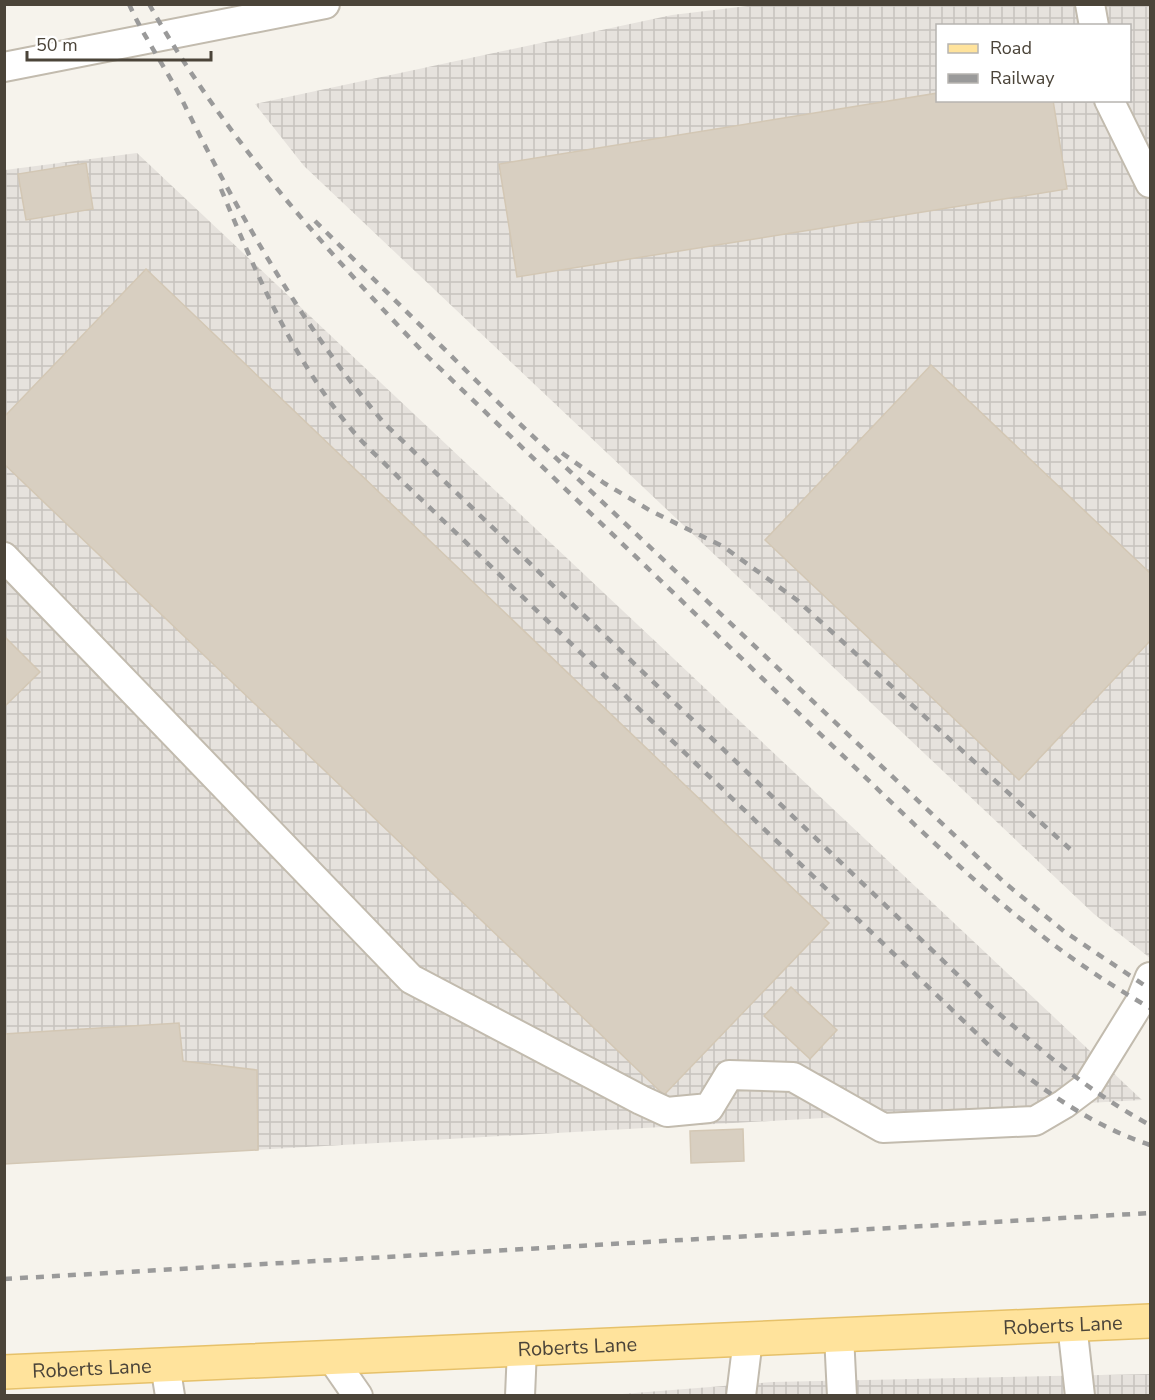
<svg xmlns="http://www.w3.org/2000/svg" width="1155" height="1400" viewBox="0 0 1155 1400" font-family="'Nunito Sans',sans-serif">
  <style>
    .industrial { fill: url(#industrial-grid); fill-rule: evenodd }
    .building { fill: #d8cfc1; stroke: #d3c7b4; stroke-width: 1.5 }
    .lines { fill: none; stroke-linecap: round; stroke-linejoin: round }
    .minor-casing { stroke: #c2bbae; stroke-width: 32 }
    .major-casing { stroke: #e6c16a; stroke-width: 36 }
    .minor { stroke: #fff; stroke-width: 28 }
    .major { stroke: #ffe39c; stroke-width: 33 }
    .rail { stroke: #9a9a9a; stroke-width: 4.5; stroke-dasharray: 8 8; stroke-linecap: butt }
    .labels { text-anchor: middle; stroke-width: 4.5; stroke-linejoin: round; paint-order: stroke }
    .street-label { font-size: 20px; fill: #4b4439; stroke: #fff }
  </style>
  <defs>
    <pattern id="industrial-grid" width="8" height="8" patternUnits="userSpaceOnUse" patternTransform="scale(1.5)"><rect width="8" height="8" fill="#e6e2dd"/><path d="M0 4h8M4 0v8" fill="none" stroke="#c7c3be"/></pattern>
  </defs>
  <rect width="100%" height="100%" fill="#f6f3ec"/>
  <g class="industrial">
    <path d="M 756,5 L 1150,5 L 1150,958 L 1094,914 L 304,166 L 255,104 L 672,15 ZM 938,26 L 1130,26 L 1130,100 L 938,100 Z"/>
    <path d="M 137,153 L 1142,1100 L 5,1164 L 5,170 Z"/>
    <path d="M 1150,1374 L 1150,1396 L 597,1396 L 772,1382 Z"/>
  </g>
  <g class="building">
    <path d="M 938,93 L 938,100 L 1053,100 L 1067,189 L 517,277 L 499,164 Z"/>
    <path d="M 86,163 L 93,209 L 26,220 L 18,174 Z"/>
    <path d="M 146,269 L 829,923 L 664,1095 L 4,464 L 4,417 Z"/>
    <path d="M 931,365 L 1150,573 L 1150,641 L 1019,780 L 765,540 Z"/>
    <path d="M 4,636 L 40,672 L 4,707 Z"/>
    <path d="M 791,987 L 837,1030 L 810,1059 L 764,1016 Z"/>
    <path d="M 179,1023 L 183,1061 L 257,1070 L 258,1150 L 4,1164 L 4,1034 Z"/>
    <path d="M 743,1129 L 744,1161 L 691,1163 L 690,1131 Z"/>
  </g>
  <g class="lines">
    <defs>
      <g id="minor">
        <path d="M 1090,4 L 1094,26"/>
        <path d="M 4,67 L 325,4"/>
        <path d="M 1109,100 L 1150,183"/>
        <path d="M 4,557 L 411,979 L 641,1100 L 667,1112 L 709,1108 L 729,1075 L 793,1077 L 883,1128 L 1035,1121 L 1064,1104 L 1088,1086 L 1140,1002 L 1150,977"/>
        <path d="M 1072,1324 L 1080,1396"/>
        <path d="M 839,1335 L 842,1396"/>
        <path d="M 331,1357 L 358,1396"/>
        <path d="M 165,1364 L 170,1396"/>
        <path d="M 520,1396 L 522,1349"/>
        <path d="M 741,1396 L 748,1339"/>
      </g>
      <g id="major">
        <path id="s1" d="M 4,1372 L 1150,1321"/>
      </g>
    </defs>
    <use href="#minor" class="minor-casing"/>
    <use href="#major" class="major-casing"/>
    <use href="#minor" class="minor"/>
    <use href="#major" class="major"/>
    <g class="rail">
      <path d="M 129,4 C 145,40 169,72 186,108 C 240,217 305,330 384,423 L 987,1003 C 1038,1048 1090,1093 1150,1125"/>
      <path d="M 149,4 C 222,134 324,248 426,355 L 916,826 C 952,859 987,893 1026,923 C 1065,955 1107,983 1150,1008"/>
      <path d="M 221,189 C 257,275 291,357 352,430 C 366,447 384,462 400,479 L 998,1054 C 1044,1091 1093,1126 1150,1145"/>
      <path d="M 315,221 L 521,425 L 1005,883 L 1065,932 L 1150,989"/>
      <path d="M 562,453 L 604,483 L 651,511 L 724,547 L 797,600 L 1070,849"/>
      <path d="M 4,1279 L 1150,1213"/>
    </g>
  </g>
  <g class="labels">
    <g class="street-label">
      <text dy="7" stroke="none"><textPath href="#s1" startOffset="1060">Roberts Lane</textPath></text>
      <text dy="7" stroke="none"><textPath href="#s1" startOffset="574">Roberts Lane</textPath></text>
      <text dy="7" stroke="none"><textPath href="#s1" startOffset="88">Roberts Lane</textPath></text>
    </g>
  </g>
  <rect width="1155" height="1400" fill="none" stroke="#4b4439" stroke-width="12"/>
  <rect x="936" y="24" width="195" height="78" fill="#ffffff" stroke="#b7b4b0" stroke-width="1.5"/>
  <rect x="948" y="44" width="30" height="9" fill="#ffe39c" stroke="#b7b4b0" stroke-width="1.5"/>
  <text x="990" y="54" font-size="18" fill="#4b4439">Road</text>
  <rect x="948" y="74" width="30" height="9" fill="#9a9a9a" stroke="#b7b4b0" stroke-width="1.5"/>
  <text x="990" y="84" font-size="18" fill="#4b4439">Railway</text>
  <path d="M27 51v9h184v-9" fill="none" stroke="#4b4439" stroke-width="3"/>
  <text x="36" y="51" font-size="18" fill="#4b4439" stroke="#ffffff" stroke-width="4.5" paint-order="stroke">50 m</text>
</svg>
